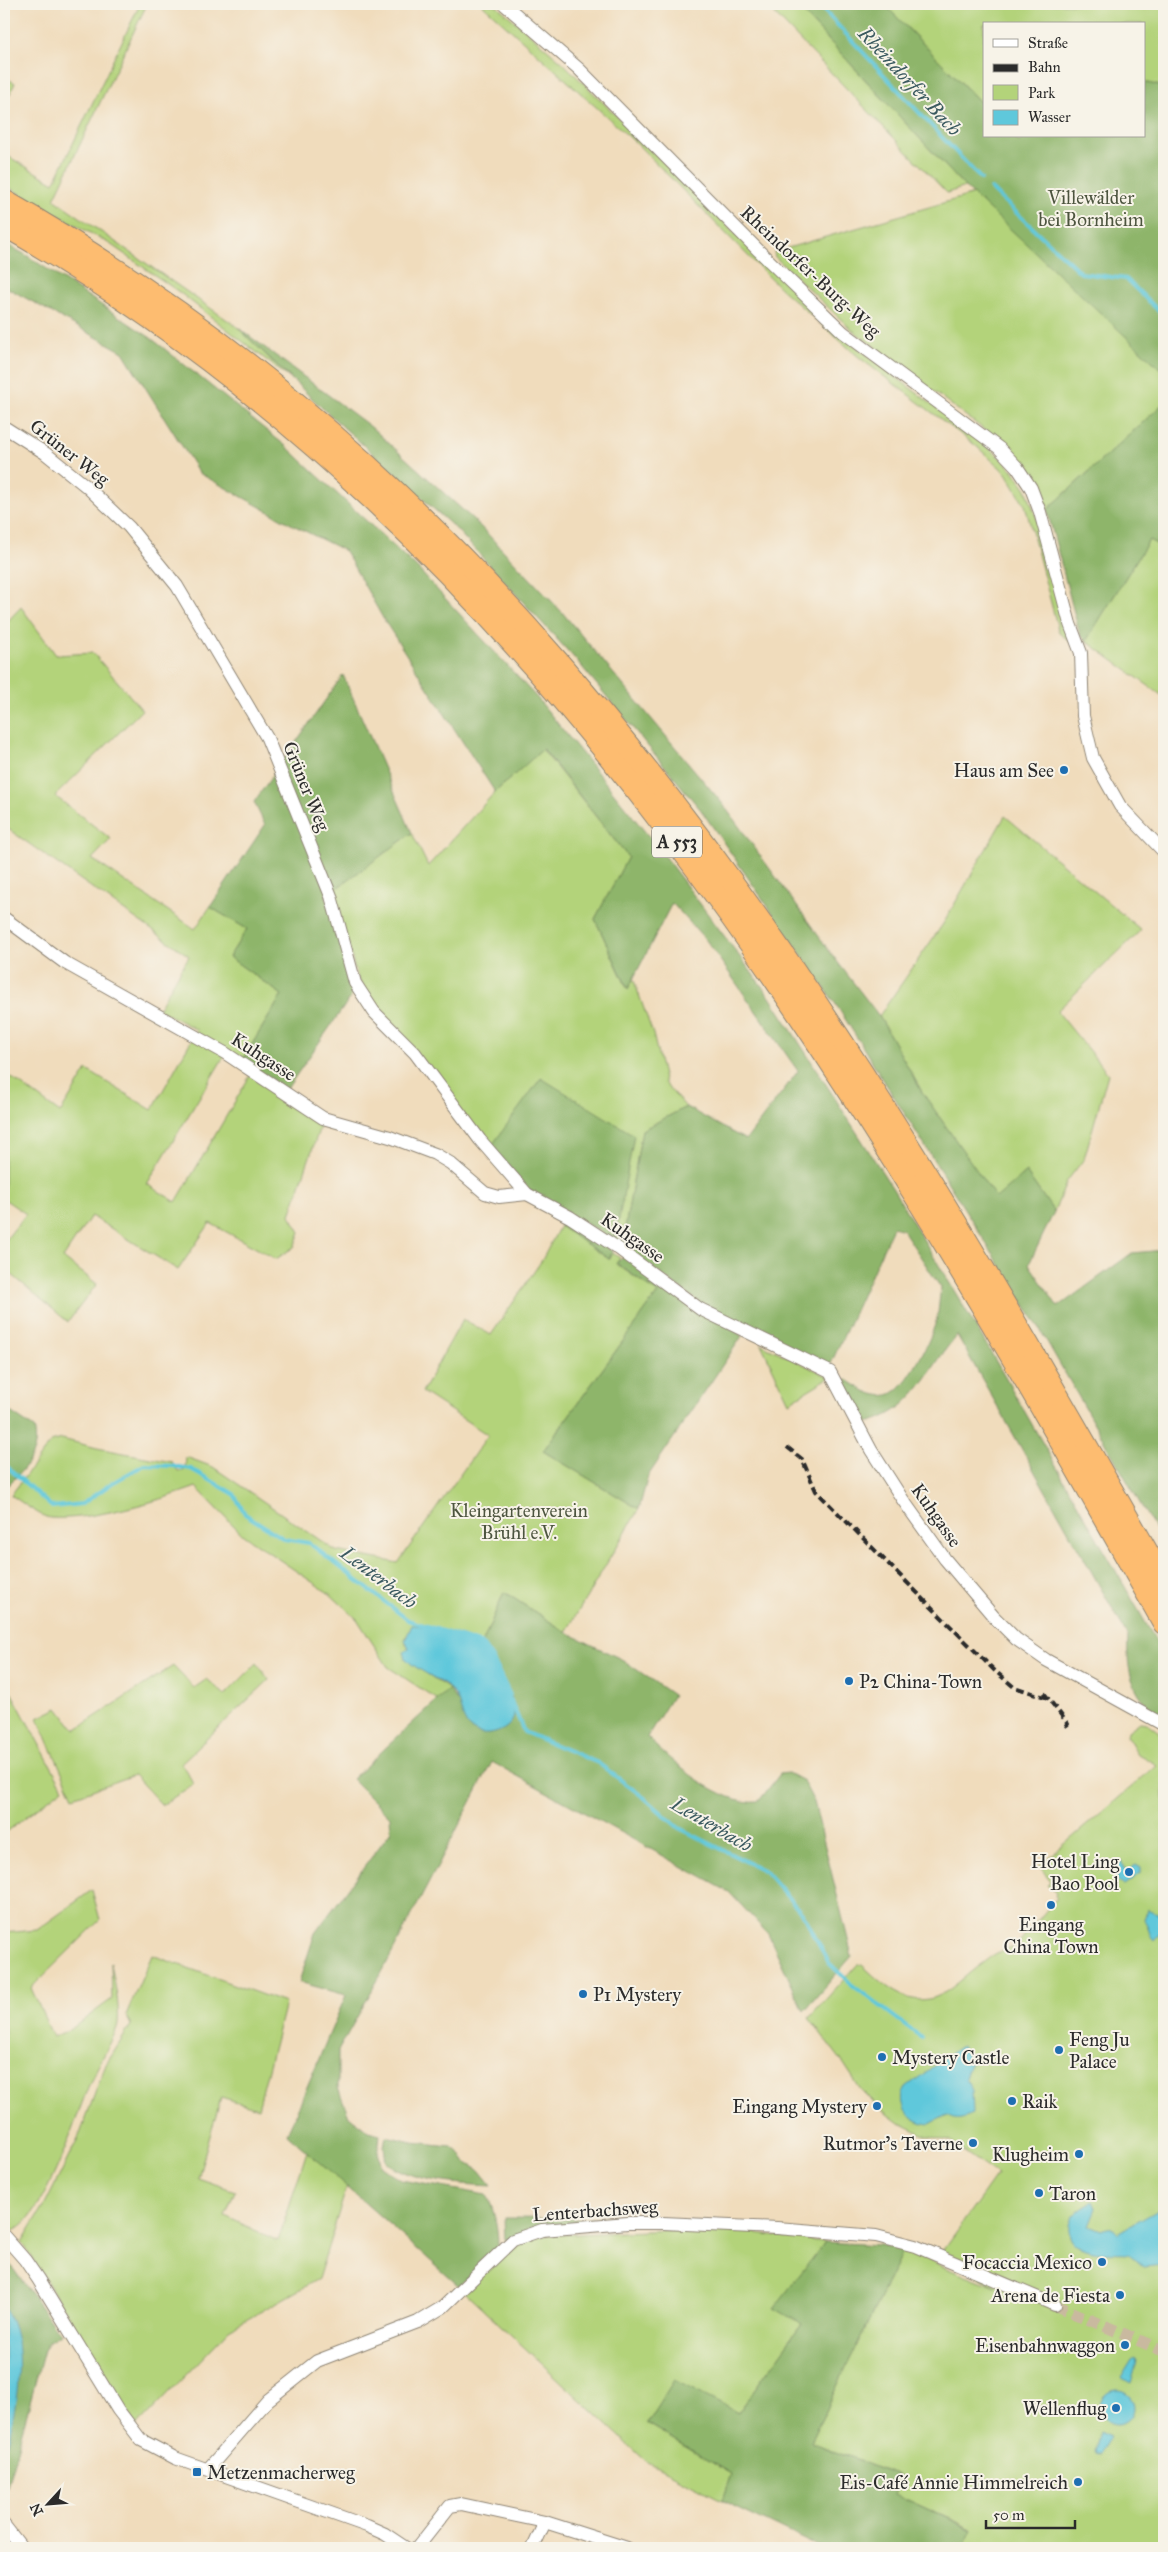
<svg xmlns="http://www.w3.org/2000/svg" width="1168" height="2552" viewBox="0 0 1168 2552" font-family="'IM FELL Great Primer',serif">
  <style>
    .green { fill: #b3d37a; stroke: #6f7f52 }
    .forest { fill: #8eb56a; stroke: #5c704a }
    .water { fill: #5fc8db; stroke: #457a83 }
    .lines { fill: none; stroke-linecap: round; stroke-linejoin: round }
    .stream { stroke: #5fc8db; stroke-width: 4 }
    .street-tunnel { stroke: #c9b99f; stroke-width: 12; stroke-dasharray: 12 6; stroke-linecap: butt }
    .street-casing { stroke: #8e8474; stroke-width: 14 }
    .highway-casing { stroke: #8e8474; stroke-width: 24 }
    .street { stroke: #fff; stroke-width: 12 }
    .highway { stroke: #fdbc70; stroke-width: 22 }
    .rail { stroke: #2b2b2b; stroke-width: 4; stroke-dasharray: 8 4; stroke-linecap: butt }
    .poi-dot { fill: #1f6fb2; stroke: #f7f3e8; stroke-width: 2 }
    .labels { text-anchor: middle; stroke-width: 4; stroke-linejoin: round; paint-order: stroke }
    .shield { fill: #f7f3e8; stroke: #686764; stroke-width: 1 }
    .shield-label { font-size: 18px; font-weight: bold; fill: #2b2b2b }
    .park-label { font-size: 19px; fill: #4d553f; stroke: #f7f3e8 }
    .street-label { font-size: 19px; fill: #2b2b2b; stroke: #f7f3e8 }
    .poi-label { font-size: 19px; fill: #2b2b2b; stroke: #f7f3e8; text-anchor: end }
    .water-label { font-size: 20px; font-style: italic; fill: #3b5a60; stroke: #f7f3e8 }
  </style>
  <rect width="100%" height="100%" fill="#f7f3e8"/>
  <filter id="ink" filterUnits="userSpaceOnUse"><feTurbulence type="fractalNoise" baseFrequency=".02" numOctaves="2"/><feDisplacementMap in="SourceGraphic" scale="10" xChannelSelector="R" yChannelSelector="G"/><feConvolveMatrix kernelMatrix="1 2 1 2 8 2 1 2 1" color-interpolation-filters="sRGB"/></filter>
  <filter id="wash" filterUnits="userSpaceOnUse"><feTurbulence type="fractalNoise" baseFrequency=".0096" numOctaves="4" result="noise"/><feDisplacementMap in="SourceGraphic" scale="20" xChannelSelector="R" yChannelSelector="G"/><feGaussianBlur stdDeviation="1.12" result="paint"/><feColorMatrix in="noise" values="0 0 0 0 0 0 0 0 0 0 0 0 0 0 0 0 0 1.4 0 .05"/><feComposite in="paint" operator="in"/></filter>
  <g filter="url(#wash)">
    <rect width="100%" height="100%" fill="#f0dcbc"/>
    <g class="green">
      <path d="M 140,4 L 147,4 L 54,199 L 236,326 L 292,380 L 179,292 L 110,244 L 4,185 L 4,154 L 54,183 Z"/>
      <path d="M 482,4 L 495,4 L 561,61 L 829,326 L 993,451 L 1013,470 L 1026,489 L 1036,516 L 1071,642 L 1059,633 L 1025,505 L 1006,473 L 975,445 L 861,359 L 780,288 L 637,144 Z"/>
      <path d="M 765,4 L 795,4 L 965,187 L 947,193 Z"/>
      <path d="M 884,4 L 1164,4 L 1164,87 L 1144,82 L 1144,24 L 984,24 L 984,106 Z"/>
      <path d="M 4,77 L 15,83 L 4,106 Z"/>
      <path d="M 1164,93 L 1086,298 L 1164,372 L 1164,403 L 1047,510 L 1031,475 L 1011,450 L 851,329 L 775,257 L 774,252 L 974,194 L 993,212 L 1144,136 Z"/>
      <path d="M 1149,540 L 1164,548 L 1164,697 L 1086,641 Z"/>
      <path d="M 21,607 L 56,655 L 93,653 L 142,710 L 55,796 L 111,839 L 92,859 L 195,929 L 210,907 L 247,929 L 229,957 L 282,995 L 243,1059 L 228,1050 L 147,1184 L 176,1202 L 251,1074 L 322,1121 L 290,1215 L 300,1232 L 294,1247 L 276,1259 L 210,1223 L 178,1270 L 91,1216 L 63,1258 L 97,1284 L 68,1322 L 4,1268 L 4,1242 L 26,1214 L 4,1199 L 4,1072 L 60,1113 L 87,1070 L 152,1110 L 197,1030 L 158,1009 L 189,956 L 8,829 L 4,829 L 4,625 Z"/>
      <path d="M 542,749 L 628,857 L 595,919 L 627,988 L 633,978 L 653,1034 L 665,1084 L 686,1107 L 642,1130 L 622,1246 L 490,1148 L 375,1007 L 358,979 L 332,891 L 412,833 L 428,866 L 495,792 Z"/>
      <path d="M 1005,816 L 1141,930 L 1057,1011 L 1108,1074 L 1084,1159 L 1067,1181 L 1054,1212 L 1026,1172 L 996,1199 L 922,1092 L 879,1016 L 943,924 Z"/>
      <path d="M 560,1226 L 609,1259 L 613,1253 L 620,1258 L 616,1264 L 658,1293 L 543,1451 L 639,1509 L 566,1632 L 504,1592 L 482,1644 L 423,1625 L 406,1636 L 406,1644 L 409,1648 L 406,1659 L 449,1689 L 438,1700 L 388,1667 L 357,1619 L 330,1594 L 243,1535 L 196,1487 C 159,1501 90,1521 50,1518 C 41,1517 20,1501 11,1495 L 51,1442 L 62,1439 L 97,1448 L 172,1462 L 178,1471 L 185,1470 L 186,1457 L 213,1467 L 336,1551 L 398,1563 L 488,1435 L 422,1392 L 463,1319 L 491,1335 L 542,1260 Z"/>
      <path d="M 761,1344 L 830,1377 L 789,1402 Z"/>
      <path d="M 257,1663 L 269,1680 L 181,1763 L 194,1784 L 162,1805 L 134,1775 L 73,1797 L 38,1718 L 58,1708 L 75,1730 L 173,1666 L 194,1688 L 207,1679 L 225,1695 Z"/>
      <path d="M 4,1679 L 63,1788 L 4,1834 Z"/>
      <path d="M 1140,1722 L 1147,1723 L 1164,1736 L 1164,2548 L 963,2548 L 972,2529 L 894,2494 L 902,2478 L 810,2442 L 903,2250 L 996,2287 L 941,2253 L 997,2175 L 949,2141 L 922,2134 L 900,2123 L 877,2106 L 861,2090 L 844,2064 L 809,2018 L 857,1965 L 862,1965 C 883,1984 906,2008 936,1997 C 950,1992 968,1973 980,1965 C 992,1956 999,1949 1014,1948 L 1057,1898 L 1055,1896 L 1056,1893 L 1048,1886 L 1051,1881 L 1039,1866 L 1157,1765 L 1138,1754 L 1127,1736 L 1128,1731 Z"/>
      <path d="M 92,1890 L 100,1920 L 31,1988 L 53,2037 L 71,2029 L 112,1999 L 111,1963 C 114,1982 120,2004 118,2023 C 118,2032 94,2072 89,2085 C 77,2113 41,2233 7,2232 L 4,2230 L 4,1933 L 37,1930 Z"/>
      <path d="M 152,1955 L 285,2003 L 258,2108 L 221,2097 L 198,2178 L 235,2191 L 225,2216 L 278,2241 L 307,2151 L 347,2186 L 318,2279 L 230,2329 L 137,2426 L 22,2242 L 46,2203 L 80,2134 L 105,2066 L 131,2025 L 126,2015 Z"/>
      <path d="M 671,2230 L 749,2232 L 825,2242 L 775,2308 L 802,2324 L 738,2413 L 674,2381 L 647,2423 L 731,2474 L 722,2500 L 647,2462 L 465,2292 L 502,2255 L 534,2236 Z"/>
    </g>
    <g class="forest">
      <path d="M 795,4 L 884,4 L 984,106 L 984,136 L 1014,136 L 1019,142 L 1024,136 L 1144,136 L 1144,82 L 1164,87 L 1164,372 L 965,187 Z"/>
      <path d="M 4,243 L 26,255 L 151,338 L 287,447 L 417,568 L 538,699 L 659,849 L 770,997 L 893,1189 L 982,1337 L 1164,1655 L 1164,1719 C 1133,1697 1126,1674 1128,1636 L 957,1335 C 926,1371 916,1413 862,1424 L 843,1383 L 846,1379 C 858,1387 873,1398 888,1395 C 908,1390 932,1337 937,1318 C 939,1309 939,1298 941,1288 L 903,1230 L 893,1227 L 829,1368 L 704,1306 L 622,1246 L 642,1130 L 686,1107 L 746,1140 L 798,1071 L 706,940 L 672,903 L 628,989 L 595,919 L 628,857 L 543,749 L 495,792 L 384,620 L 345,551 L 291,524 L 199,473 L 123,352 L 4,286 Z"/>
      <path d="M 236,326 L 371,427 L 476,522 L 561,611 L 722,803 L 836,960 L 879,1016 L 922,1092 L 996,1198 L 1026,1172 L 1054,1212 L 1029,1264 L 1058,1307 L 1132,1253 L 1164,1250 L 1164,1545 L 1038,1326 L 837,1006 L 701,810 L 578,662 L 457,530 L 319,405 Z"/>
      <path d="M 1164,403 L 1164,548 L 1149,540 L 1086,641 L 1080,635 L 1047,510 Z"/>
      <path d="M 343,675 L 412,833 L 326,896 L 355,991 L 286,1090 L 243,1059 L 282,995 L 229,957 L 247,929 L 210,907 L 265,825 L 254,802 Z"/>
      <path d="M 541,1078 L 634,1135 L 615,1241 L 529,1190 L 490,1148 Z"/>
      <path d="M 562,1220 L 613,1251 L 609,1259 L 560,1226 Z"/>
      <path d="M 625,1256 L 742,1336 L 648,1476 L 639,1509 L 543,1451 L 658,1293 L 616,1263 Z"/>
      <path d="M 6,1409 L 34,1428 C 41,1455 22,1471 4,1489 L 4,1412 Z"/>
      <path d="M 504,1592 L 566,1632 L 623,1660 L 673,1695 L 647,1737 C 669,1761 724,1806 758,1802 L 780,1774 L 788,1773 L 803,1781 L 814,1802 L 852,1956 L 804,2011 L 768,1934 L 729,1892 L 492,1762 L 380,1976 L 338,2051 L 338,2088 L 349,2116 L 368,2131 L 380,2134 L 378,2152 L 382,2167 L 401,2180 L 487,2195 C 495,2213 498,2228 498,2248 L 459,2286 L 287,2134 L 346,1995 L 299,1982 L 315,1933 L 391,1831 L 390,1817 L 352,1779 L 449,1689 L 457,1701 L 493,1660 L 482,1644 Z"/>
      <path d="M 386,2136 L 412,2142 L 451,2146 L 458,2151 L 465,2162 L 479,2170 L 492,2186 C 460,2184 412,2182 386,2162 L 384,2146 Z"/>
      <path d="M 504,2218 L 602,2219 L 505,2240 Z"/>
      <path d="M 825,2242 L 880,2245 L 903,2250 L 810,2442 L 902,2478 L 895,2494 L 972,2530 L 963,2548 L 822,2548 L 722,2500 L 731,2474 L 647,2423 L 674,2380 L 738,2413 L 802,2324 L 774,2308 Z"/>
      <path d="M 4,2256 L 60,2334 L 49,2341 L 44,2350 L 4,2498 L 4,2450 L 8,2444 L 18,2375 L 13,2327 L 4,2308 Z"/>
    </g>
    <g class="water">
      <path d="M 412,1625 C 425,1625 469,1636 481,1644 C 492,1651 516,1702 514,1715 C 512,1731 486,1739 474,1731 C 461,1724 462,1706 455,1695 C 444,1679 419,1673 406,1659 L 404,1652 L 409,1648 L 405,1640 Z"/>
      <path d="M 1121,1860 L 1124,1869 L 1130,1870 L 1136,1864 L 1141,1867 L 1141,1873 L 1124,1885 L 1118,1882 C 1116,1876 1118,1872 1116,1866 Z"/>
      <path d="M 1148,1909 L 1164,1916 L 1164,1932 L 1160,1933 L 1154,1940 C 1148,1934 1149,1926 1144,1920 Z"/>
      <path d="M 962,2045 L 970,2063 L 965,2079 L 972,2090 L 973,2114 C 963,2118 956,2121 947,2115 L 930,2124 C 911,2123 895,2105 906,2087 Z"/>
      <path d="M 1093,2201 L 1096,2208 L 1089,2225 L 1101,2230 C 1109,2227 1114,2226 1118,2233 L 1160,2209 L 1164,2211 L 1164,2265 L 1144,2267 L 1128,2253 C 1112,2252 1093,2254 1078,2246 C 1075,2245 1072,2241 1071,2237 C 1063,2219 1079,2209 1093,2201 Z"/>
      <path d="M 4,2308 C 29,2343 16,2405 8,2444 L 4,2450 Z"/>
      <path d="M 1135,2358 L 1137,2361 L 1131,2383 L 1121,2378 L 1132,2360 Z"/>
      <circle cx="1117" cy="2407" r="17"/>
      <path d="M 1099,2432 L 1110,2437 L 1099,2455 L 1096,2455 L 1094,2452 Z"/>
    </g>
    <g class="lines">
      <g class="stream">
        <path d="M 818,4 L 981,179"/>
        <path d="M 991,189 L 1081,273 L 1126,279 L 1164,316"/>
        <path d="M 4,1464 L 52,1507 L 82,1504 L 112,1483 L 144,1465 L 173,1466 L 191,1469 L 234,1494 L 245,1514 L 284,1539 L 309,1543 L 408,1620 L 482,1644 L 493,1660 L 510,1695"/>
        <path d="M 511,1701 L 524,1732 L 598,1763 L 646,1799 L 679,1828 L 765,1871 L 805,1917 L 829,1963 L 851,1984 L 921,2037"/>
      </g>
    </g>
  </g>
  <g filter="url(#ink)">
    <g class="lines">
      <path class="street-tunnel" d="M 1055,2305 L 1164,2351"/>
      <defs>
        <g id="street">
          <path d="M 504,4 L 579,69 L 759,251 L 843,332 L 999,448 L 1017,467 L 1031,488 L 1040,512 L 1070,624 L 1081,653 L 1083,716 L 1093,758 L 1120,806 L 1164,852"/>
          <path d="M 4,427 L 45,453 L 86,486 L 129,527 L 177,586 L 267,738 L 331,896 L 355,983 L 374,1012 L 415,1053 L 480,1140 L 527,1194 L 570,1217 L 619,1249 L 700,1309 L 830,1372 L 871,1450 L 903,1500 L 945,1559 L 994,1617 L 1016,1639 L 1046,1660 L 1164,1725"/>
          <path d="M 4,918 L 65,963 L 225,1053 L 323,1118 L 390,1137 L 435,1154 L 450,1163 L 485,1193 L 499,1197 L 527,1194"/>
          <path d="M 4,2236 L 25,2260 L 38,2279 L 118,2410 L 141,2440 L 175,2458 L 367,2526 L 385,2534 L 406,2548"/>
          <path d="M 208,2469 L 268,2400 L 317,2361 L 418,2322 L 443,2307 L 513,2240 L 542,2230 L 628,2223 L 663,2223 L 777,2228 L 876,2236 L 915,2246 L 1055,2305"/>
          <path d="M 4,2525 L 22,2548"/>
          <path d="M 417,2548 L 450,2506 L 461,2504 L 545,2522 L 627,2548"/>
          <path d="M 533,2548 L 545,2522"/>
        </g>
        <g id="highway">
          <path d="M 4,201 C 107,260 207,328 298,405 C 676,722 924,1159 1164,1582"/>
          <path d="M 4,225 C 548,534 866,1095 1164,1623"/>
        </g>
      </defs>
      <use href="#street" class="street-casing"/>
      <use href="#highway" class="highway-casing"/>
      <use href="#street" class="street"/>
      <use href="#highway" class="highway"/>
      <g class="rail">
        <path d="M 787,1447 L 802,1459 L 816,1491 L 995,1671 L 1014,1687 L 1048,1698"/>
        <path d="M 1044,1693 L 1068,1724 L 1065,1726"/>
      </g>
    </g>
  </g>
  <g class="poi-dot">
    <circle cx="1064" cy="770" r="5"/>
    <circle cx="849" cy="1681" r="5"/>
    <circle cx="1129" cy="1872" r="5"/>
    <circle cx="1051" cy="1905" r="5"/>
    <circle cx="583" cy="1994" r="5"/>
    <circle cx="1059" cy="2050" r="5"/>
    <circle cx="882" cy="2057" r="5"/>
    <circle cx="1012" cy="2101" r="5"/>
    <circle cx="877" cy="2106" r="5"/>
    <circle cx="973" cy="2143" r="5"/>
    <circle cx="1079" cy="2154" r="5"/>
    <circle cx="1039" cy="2193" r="5"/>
    <circle cx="1102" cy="2262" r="5"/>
    <circle cx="1120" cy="2295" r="5"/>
    <circle cx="1125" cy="2345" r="5"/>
    <circle cx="1116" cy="2408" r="5"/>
    <rect x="192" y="2467" width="10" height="10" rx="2.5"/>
    <circle cx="1078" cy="2482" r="5"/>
  </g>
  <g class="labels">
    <rect class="shield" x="652" y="826.5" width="50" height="31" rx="4"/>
    <g class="shield-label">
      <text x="677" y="848">A 553</text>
    </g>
    <g class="park-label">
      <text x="1091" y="204">Villewälder<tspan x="1091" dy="22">bei Bornheim</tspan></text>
      <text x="519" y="1517">Kleingartenverein<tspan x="519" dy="22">Brühl e.V.</tspan></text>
    </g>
    <g class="street-label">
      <text transform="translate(811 271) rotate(43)" y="7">Rheindorfer-Burg-Weg</text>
      <text transform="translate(70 452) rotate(38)" y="7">Grüner Weg</text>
      <text transform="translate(307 786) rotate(68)" y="7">Grüner Weg</text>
      <text transform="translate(264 1056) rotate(33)" y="7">Kuhgasse</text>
      <text transform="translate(633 1237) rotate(35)" y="7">Kuhgasse</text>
      <text transform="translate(937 1515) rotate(55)" y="7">Kuhgasse</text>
      <text transform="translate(595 2210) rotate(-4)" y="7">Lenterbachsweg</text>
    </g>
    <g class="poi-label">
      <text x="1054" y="777">Haus am See</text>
      <text x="859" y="1688" text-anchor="start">P2 China-Town</text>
      <text x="1119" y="1868">Hotel Ling<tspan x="1119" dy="22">Bao Pool</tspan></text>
      <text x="1051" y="1931" text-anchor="middle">Eingang<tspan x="1051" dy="22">China Town</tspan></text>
      <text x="593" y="2001" text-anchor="start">P1 Mystery</text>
      <text x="1069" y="2046" text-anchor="start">Feng Ju<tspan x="1069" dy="22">Palace</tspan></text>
      <text x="892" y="2064" text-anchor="start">Mystery Castle</text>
      <text x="1022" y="2108" text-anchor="start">Raik</text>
      <text x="867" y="2113">Eingang Mystery</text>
      <text x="963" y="2150">Rutmor's Taverne</text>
      <text x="1069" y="2161">Klugheim</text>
      <text x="1049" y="2200" text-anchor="start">Taron</text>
      <text x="1092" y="2269">Focaccia Mexico</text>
      <text x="1110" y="2302">Arena de Fiesta</text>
      <text x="1115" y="2352">Eisenbahnwaggon</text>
      <text x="1106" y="2415">Wellenflug</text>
      <text x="207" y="2479" text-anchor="start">Metzenmacherweg</text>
      <text x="1068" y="2489">Eis-Café Annie Himmelreich</text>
    </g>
    <g class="water-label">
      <text transform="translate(910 81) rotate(47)" y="7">Rheindorfer Bach</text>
      <text transform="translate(379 1577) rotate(37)" y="7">Lenterbach</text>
      <text transform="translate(712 1824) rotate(30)" y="7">Lenterbach</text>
    </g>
  </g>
  <rect width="1168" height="2552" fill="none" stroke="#f7f3e8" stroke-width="20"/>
  <rect x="983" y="22" width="162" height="115" fill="#f7f3e8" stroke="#a5a39c"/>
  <rect x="993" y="39" width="25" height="8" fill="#ffffff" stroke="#a5a39c"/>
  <text x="1028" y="48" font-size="15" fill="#2b2b2b">Straße</text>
  <rect x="993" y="64" width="25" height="8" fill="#2b2b2b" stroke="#a5a39c"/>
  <text x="1028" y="72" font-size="15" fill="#2b2b2b">Bahn</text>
  <rect x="993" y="85" width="25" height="15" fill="#b3d37a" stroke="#a5a39c"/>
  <text x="1028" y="98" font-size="15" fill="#2b2b2b">Park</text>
  <rect x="993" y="110" width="25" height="15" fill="#5fc8db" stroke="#a5a39c"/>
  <text x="1028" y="122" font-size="15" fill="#2b2b2b">Wasser</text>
  <g transform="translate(48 2504) rotate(244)" stroke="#f7f3e8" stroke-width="4" paint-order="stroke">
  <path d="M0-4L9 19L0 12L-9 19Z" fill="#2b2b2b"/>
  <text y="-8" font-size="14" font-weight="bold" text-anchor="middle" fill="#2b2b2b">N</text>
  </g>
  <path d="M986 2520v8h89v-8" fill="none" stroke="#2b2b2b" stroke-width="2.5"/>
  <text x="993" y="2520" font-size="15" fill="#2b2b2b" stroke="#f7f3e8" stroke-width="4" paint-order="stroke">50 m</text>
</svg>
